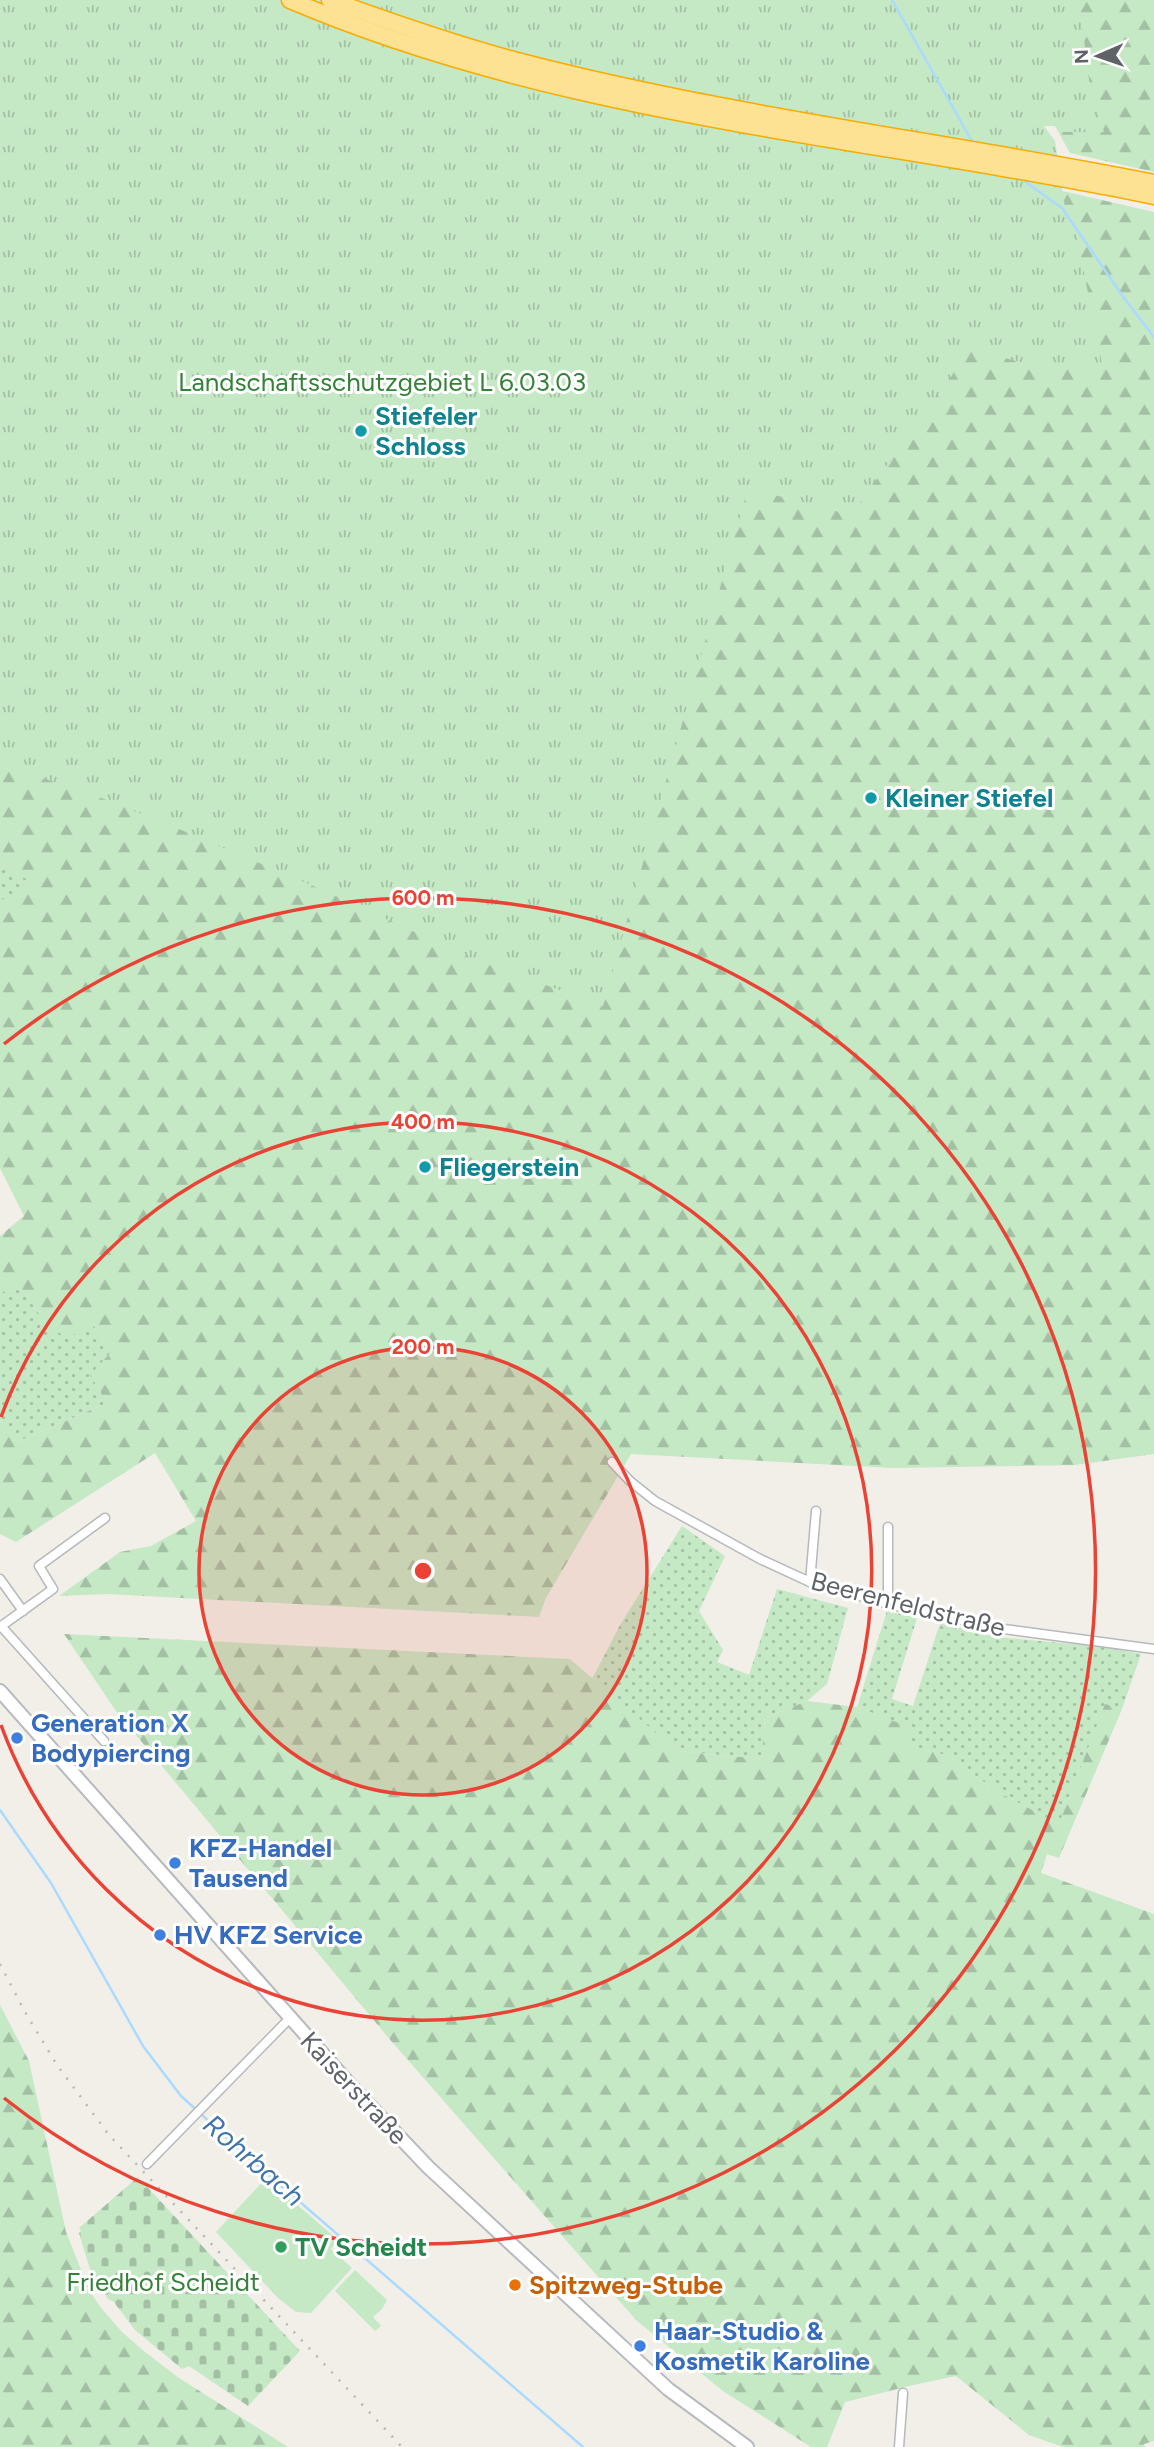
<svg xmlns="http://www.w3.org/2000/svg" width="1154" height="2447" viewBox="0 0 1154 2447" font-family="Figtree,sans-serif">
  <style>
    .grass { fill: url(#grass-dots) }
    .forest { fill: url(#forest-firs) }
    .cemetery { fill: url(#cemetery-stones) }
    .park { fill: url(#park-tufts) }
    .pitch { fill: #c5e8c5 }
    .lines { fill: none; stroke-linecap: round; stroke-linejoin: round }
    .stream { stroke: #aadaff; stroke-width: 2.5 }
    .minor-casing { stroke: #b5b8bc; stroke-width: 11 }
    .secondary-casing { stroke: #b6babf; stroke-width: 16 }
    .motorway-casing { stroke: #f9ab00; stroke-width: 19 }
    .minor { stroke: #fff; stroke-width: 8 }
    .secondary { stroke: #fff; stroke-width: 12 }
    .motorway { stroke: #fde293; stroke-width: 16 }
    .rail { stroke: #b6b7b8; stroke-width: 2.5; stroke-dasharray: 2 9; stroke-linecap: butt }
    .ring { fill: none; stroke: #ea4335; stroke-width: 3.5 }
    .culture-dot { fill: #0f9aa8; stroke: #fff; stroke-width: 2.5 }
    .shop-dot { fill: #3f7fe0; stroke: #fff; stroke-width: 2.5 }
    .leisure-dot { fill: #2e9e5b; stroke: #fff; stroke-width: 2.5 }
    .food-dot { fill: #e8710a; stroke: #fff; stroke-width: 2.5 }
    .labels { text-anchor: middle; stroke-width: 6; stroke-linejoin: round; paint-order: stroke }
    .park-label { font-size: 26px; fill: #348238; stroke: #fff }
    .culture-label { font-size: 26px; font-weight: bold; fill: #0d838f; stroke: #fff; text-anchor: start }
    .street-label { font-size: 26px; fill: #5f6368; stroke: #fff }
    .shop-label { font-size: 26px; font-weight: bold; fill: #366cbe; stroke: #fff; text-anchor: start }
    .leisure-label { font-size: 26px; font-weight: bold; fill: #27864d; stroke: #fff; text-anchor: start }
    .food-label { font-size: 26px; font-weight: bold; fill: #c56008; stroke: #fff; text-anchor: start }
    .water-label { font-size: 28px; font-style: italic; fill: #4174aa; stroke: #fff }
    .centre { fill: #ea4335; stroke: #fff; stroke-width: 3.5 }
    .ring-label { font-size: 21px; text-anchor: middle; font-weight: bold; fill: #ea4335; stroke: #fff; stroke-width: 6; stroke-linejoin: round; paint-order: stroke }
  </style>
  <defs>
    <pattern id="grass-dots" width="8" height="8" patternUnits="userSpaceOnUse" patternTransform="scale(1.75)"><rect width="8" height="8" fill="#c5e8c5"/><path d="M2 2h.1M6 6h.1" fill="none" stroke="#a3c0a4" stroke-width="1.8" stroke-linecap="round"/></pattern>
    <pattern id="forest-firs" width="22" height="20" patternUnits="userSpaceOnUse" patternTransform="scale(1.75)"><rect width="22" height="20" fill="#c5e8c5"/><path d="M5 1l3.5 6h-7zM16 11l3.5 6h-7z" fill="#a3c0a4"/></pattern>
    <pattern id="cemetery-stones" width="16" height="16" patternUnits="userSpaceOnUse" patternTransform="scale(1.75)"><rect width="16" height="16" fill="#c5e8c5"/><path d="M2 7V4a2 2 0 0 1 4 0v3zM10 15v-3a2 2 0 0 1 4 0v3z" fill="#a3c0a4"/></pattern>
    <pattern id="park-tufts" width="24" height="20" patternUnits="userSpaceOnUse" patternTransform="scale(1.75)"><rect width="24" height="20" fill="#c5e8c5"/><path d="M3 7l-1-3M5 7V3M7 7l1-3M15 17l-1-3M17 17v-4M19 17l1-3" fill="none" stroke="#a3c0a4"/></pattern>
  </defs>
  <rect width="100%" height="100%" fill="#f1efe8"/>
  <g class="grass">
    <path d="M 0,863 L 33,883 L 0,902 Z"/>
    <path d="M 22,1289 L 49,1328 L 94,1326 L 112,1351 L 107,1403 L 17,1442 L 0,1420 L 0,1292 Z"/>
    <path d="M 682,1526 L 725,1556 L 699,1611 L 723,1650 L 717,1662 L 749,1675 L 777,1589 L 848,1608 L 827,1684 L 807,1701 L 765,1718 L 763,1759 L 677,1751 L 592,1679 L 620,1625 Z"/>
    <path d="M 887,1611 L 917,1618 L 892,1699 L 913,1706 L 940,1623 L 996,1637 L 1105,1647 L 1141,1654 L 1122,1709 L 1105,1705 L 1059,1824 L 996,1791 L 949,1756 L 904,1744 L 911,1728 L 857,1707 Z"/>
  </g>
  <g class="forest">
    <path d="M 0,0 L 857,157 L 1067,192 L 1154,212 L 1154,1454 L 1075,1465 L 893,1468 L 631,1454 L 546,1598 L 539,1617 L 107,1594 L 59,1596 L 120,1552 L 151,1546 L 196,1521 L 155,1453 L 16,1542 L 0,1534 L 0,1420 L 17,1442 L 107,1403 L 90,1375 L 112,1351 L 94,1326 L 68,1337 L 49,1328 L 22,1289 L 0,1292 L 0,1236 L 24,1216 L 0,1168 L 0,901 L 33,883 L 0,863 Z"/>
    <path d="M 985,0 L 1154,0 L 1154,172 L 1070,153 Z"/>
    <path d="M 64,1634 L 570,1659 L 677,1751 L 762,1759 L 765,1718 L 807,1701 L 857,1707 L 912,1728 L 905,1744 L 949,1756 L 996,1791 L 1059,1824 L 1105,1704 L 1122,1709 L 1059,1858 L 1047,1854 L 1041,1873 L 1154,1914 L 1154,2441 L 1144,2444 L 1145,2447 L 1063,2447 L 1029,2435 L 956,2376 L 913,2385 L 845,2402 L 827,2447 L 811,2447 L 723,2391 L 636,2320 L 392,2042 L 116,1711 Z"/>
    <path d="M 0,2005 L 29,2061 L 66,2232 L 90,2292 L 102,2309 L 123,2333 L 145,2352 L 179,2378 L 288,2447 L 0,2447 Z"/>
  </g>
  <path class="cemetery" d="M 138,2177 L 300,2351 L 248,2406 L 189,2366 L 182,2369 L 135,2330 L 113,2301 L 108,2299 L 90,2269 L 79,2233 L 81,2231 L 79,2228 Z"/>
  <path class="park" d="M 0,0 L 1079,0 L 1090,87 L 1104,132 L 1061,132 L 1057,126 L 1044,126 L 1055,141 L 1067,221 L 1074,222 L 1102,364 L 1046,369 L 971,349 L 851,515 L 748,488 L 603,1006 L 469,957 L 325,891 L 179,829 L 89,793 L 0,765 Z"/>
  <g class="pitch">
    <path d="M 266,2178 L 338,2240 L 331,2249 L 352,2268 L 311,2313 L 296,2312 L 278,2298 L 216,2232 Z"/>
    <path d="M 355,2270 L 387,2300 L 382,2309 L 373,2317 L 381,2326 L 375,2331 L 335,2291 Z"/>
  </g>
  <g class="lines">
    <g class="stream">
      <path d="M 892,0 L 973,143"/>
      <path d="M 1020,178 L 1062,208 L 1124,298 L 1154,337"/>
      <path d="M 0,1810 L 51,1883 L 143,2046 L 181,2096 L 255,2163 L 583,2447"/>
    </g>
    <defs>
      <g id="minor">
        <path d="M 612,1462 L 630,1481 L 655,1501 L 760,1559 L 810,1582 L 888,1604 L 1004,1629 L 1154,1649"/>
        <path d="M 0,1579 L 23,1611"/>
        <path d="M 810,1582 L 816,1511"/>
        <path d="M 888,1604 L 888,1527"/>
        <path d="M 1,1626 L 104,1741"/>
        <path d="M 0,1627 L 53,1589 L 39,1566 L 105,1518"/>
        <path d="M 147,2164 L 290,2018"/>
        <path d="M 899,2447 L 903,2393"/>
      </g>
      <path id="secondary" d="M 0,1691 L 353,2088 L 428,2167 L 668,2389 L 747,2447"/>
      <g id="motorway">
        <path d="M 290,0 C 564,117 865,136 1154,196"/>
        <path d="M 330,0 C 393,23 456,45 521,62 C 729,116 943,141 1154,183"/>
      </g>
    </defs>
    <use href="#minor" class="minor-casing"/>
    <use href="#secondary" class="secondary-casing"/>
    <use href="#motorway" class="motorway-casing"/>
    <use href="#minor" class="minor"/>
    <use href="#secondary" class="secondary"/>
    <use href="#motorway" class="motorway"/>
    <path class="rail" d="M 0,1964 L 25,2012 L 57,2065 L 109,2135 L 402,2447"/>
  </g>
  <circle cx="423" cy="1571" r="224" fill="#ea4335" fill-opacity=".12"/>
  <g class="ring">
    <circle cx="423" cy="1571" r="224"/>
    <path d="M1 1417A449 449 0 1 1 1 1725"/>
    <path d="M4 1044A673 673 0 1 1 4 2098"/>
  </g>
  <g class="culture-dot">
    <circle cx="361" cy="431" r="7"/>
    <circle cx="871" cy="798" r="7"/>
    <circle cx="425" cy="1167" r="7"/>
  </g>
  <g class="shop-dot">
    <circle cx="17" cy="1738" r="7"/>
    <circle cx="175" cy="1863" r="7"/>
    <circle cx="160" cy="1935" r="7"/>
    <circle cx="640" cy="2346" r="7"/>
  </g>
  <circle class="leisure-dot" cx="281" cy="2247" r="7"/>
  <circle class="food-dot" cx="515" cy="2285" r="7"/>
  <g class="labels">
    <g class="park-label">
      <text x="382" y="391">Landschaftsschutzgebiet L 6.03.03</text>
      <text x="163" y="2291">Friedhof Scheidt</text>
    </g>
    <g class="culture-label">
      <text x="375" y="425">Stiefeler<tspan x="375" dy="30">Schloss</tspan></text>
      <text x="885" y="807">Kleiner Stiefel</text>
      <text x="439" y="1176">Fliegerstein</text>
    </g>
    <g class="street-label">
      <text transform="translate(908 1604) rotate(14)" y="9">Beerenfeldstraße</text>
      <text transform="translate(354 2088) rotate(47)" y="9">Kaiserstraße</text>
    </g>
    <g class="shop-label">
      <text x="31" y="1732">Generation X<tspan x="31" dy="30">Bodypiercing</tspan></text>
      <text x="189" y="1857">KFZ-Handel<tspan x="189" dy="30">Tausend</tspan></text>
      <text x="174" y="1944">HV KFZ Service</text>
      <text x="654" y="2340">Haar-Studio &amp;<tspan x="654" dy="30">Kosmetik Karoline</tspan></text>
    </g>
    <g class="leisure-label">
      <text x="295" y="2256">TV Scheidt</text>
    </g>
    <g class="food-label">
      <text x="529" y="2294">Spitzweg-Stube</text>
    </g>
    <g class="water-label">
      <text transform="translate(254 2160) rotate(41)" y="10">Rohrbach</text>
    </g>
  </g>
  <circle cx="423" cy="1571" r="10" class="centre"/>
  <g class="ring-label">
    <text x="423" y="905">600 m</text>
    <text x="423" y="1129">400 m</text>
    <text x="423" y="1354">200 m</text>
  </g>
  <g transform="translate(1098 56) rotate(268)" stroke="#ffffff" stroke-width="5" paint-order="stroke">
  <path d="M0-5L12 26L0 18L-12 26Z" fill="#5f6368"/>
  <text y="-10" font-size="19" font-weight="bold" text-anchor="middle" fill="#5f6368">N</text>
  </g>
</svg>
